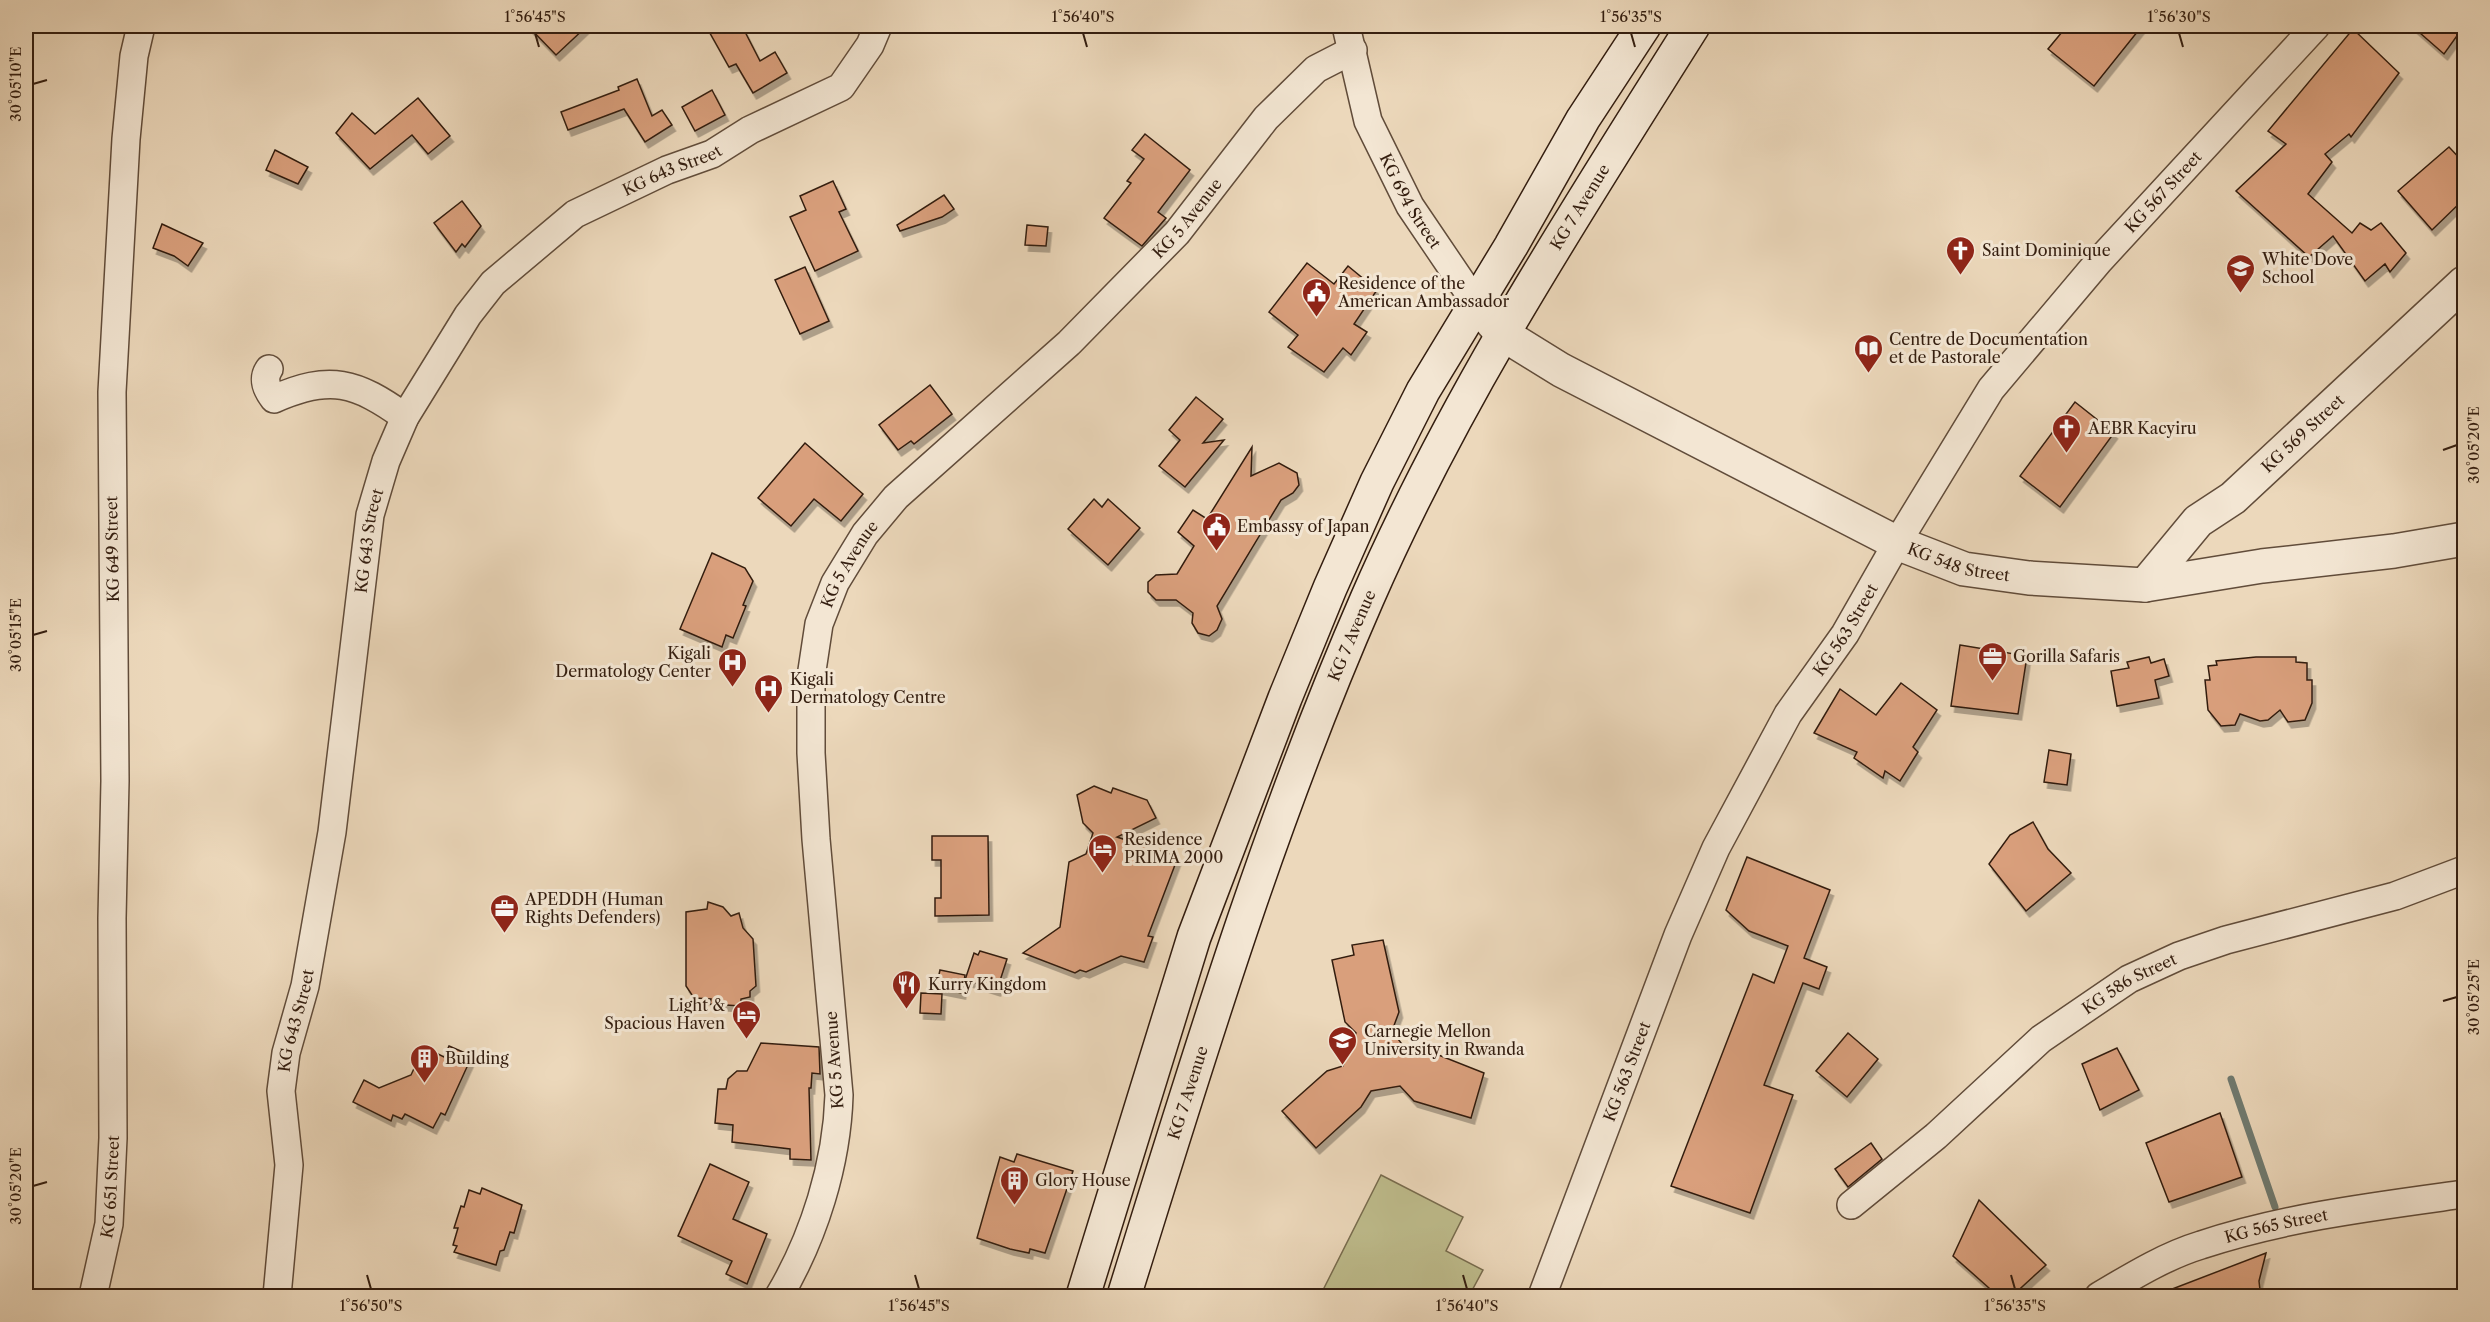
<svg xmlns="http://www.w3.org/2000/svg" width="2490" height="1322" viewBox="0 0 2490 1322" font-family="'Libre Caslon Text',serif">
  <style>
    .green { fill: #bebc8c; stroke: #786c4e; stroke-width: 1.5 }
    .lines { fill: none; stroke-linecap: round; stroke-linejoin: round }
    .stream { stroke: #707b71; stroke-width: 7 }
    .building { fill: #d99f7c; stroke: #331d0f; stroke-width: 1.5; filter: url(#shadow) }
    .minor-casing { stroke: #614c3a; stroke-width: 30 }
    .tertiary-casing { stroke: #614c3a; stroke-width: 36 }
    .secondary-casing { stroke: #331d0f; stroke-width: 36 }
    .minor { stroke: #f3e6d3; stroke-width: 27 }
    .tertiary { stroke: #f3e6d3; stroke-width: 33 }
    .secondary { stroke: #f3e6d3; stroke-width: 33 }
    .ticks { fill: none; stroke: #331d0f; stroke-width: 2 }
    .labels { text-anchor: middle; stroke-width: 6; stroke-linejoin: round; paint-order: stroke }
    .street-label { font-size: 16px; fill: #331d0f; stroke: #f3e6d3 }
    .poi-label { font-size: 16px; fill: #331d0f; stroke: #f3e6d3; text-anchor: start }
    .neatline { fill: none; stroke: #331d0f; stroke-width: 2 }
    .ticks-label { font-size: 15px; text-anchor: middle; fill: #331d0f }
  </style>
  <defs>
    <filter id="shadow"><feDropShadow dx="3.5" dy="6" stdDeviation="0" flood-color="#0004"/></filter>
  </defs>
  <rect width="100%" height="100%" fill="#ecd8bb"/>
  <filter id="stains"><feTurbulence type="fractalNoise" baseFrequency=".00333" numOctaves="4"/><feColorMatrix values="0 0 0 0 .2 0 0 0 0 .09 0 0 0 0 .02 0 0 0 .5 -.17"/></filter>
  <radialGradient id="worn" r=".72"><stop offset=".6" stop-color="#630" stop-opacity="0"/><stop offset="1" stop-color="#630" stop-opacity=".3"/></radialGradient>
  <path class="green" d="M 1381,1175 L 1463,1217 L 1446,1251 L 1483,1270 L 1469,1296 L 1457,1296 L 1442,1289 L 1438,1296 L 1320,1296 Z"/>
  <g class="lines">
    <path class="stream" d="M 2231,1079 L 2275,1207"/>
  </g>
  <g class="building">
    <path d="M 528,26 L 587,26 L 556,55 Z"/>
    <path d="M 706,26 L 742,26 L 760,61 L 775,52 L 787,73 L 753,93 L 736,64 L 729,67 Z"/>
    <path d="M 2067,26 L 2142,26 L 2094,86 L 2048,49 Z"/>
    <path d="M 2412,26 L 2464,26 L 2444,54 Z"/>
    <path d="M 2353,29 L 2399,73 L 2351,137 L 2349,134 L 2325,154 L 2332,162 L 2308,194 L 2352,233 L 2360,223 L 2371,230 L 2381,223 L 2406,253 L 2390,272 L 2385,264 L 2365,281 L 2333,236 L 2309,257 L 2236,191 L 2286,144 L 2268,131 Z"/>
    <path d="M 637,79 L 652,116 L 662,110 L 672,125 L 645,142 L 624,109 L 568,130 L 561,112 L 619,90 L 618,87 Z"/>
    <path d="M 712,90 L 725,115 L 695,131 L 682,107 Z"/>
    <path d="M 418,98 L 450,136 L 428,154 L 412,135 L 370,169 L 336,133 L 352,113 L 375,134 Z"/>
    <path d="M 1145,134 L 1190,170 L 1158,212 L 1166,218 L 1142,246 L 1104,218 L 1131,183 L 1127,181 L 1144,159 L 1132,150 Z"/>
    <path d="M 2449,147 L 2464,163 L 2464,199 L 2432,230 L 2398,191 Z"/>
    <path d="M 275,150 L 308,167 L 298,184 L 266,170 Z"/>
    <path d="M 833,181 L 846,209 L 839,212 L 858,251 L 815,271 L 790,217 L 806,210 L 800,196 Z"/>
    <path d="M 944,195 L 954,209 L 942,217 L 900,231 L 897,225 Z"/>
    <path d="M 462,201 L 481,226 L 465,247 L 462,244 L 456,252 L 434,223 Z"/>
    <path d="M 162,224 L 203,243 L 188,266 L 174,256 L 153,248 Z"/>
    <path d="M 1027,225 L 1048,227 L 1046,246 L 1025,245 Z"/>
    <path d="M 1307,263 L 1334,284 L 1348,266 L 1377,290 L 1354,324 L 1367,332 L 1351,355 L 1343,348 L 1324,372 L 1288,347 L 1298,335 L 1269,312 Z"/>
    <path d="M 805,267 L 829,321 L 800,334 L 775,280 Z"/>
    <path d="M 930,385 L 952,414 L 914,444 L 911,441 L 898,450 L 879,425 Z"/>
    <path d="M 1196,397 L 1223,419 L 1203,443 L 1224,440 L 1185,487 L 1159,466 L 1180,440 L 1169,430 Z"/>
    <path d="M 2075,402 L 2114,433 L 2060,507 L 2020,476 Z"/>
    <path d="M 805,443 L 863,494 L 841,521 L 814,499 L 791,526 L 758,498 Z"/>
    <path d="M 1252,447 L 1251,476 L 1279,463 L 1297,473 L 1299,485 L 1293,493 L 1281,500 L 1217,606 L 1222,619 L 1217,630 L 1209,636 L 1198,633 L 1192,623 L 1193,613 L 1176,600 L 1156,600 L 1148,592 L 1148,582 L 1156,575 L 1177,574 L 1194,546 L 1178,532 L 1193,510 L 1207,519 Z"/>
    <path d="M 1094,499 L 1102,507 L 1108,499 L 1140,528 L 1108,565 L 1068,529 Z"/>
    <path d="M 712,553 L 745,568 L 753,581 L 743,605 L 746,606 L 733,638 L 726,635 L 722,647 L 680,629 Z"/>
    <path d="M 1960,645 L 2027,656 L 2018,714 L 1951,706 Z"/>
    <path d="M 2149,657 L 2151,663 L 2164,659 L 2169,676 L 2155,680 L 2159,698 L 2117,706 L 2111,671 L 2129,668 L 2127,662 Z"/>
    <path d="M 2256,657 L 2296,657 L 2296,662 L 2307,663 L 2307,680 L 2312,680 L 2312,703 L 2305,720 L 2288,722 L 2280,710 L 2268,720 L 2260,721 L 2240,714 L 2235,725 L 2221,726 L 2208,710 L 2205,680 L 2210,680 L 2208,666 L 2217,665 L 2216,661 Z"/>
    <path d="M 1901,683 L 1937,710 L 1913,747 L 1918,752 L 1900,781 L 1885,771 L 1883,778 L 1854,758 L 1857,752 L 1814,733 L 1840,689 L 1876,715 Z"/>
    <path d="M 2049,750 L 2071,754 L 2067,785 L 2044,782 Z"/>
    <path d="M 1094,786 L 1111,793 L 1113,788 L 1147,800 L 1156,818 L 1117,837 L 1178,857 L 1148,936 L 1153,937 L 1144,962 L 1121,956 L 1086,972 L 1080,970 L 1075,973 L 1023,953 L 1060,927 L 1069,862 L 1086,854 L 1093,833 L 1083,823 L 1077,795 Z"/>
    <path d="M 2033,822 L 2048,849 L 2071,873 L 2026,911 L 1989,864 L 2010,835 Z"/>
    <path d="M 932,836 L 988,836 L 989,915 L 935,916 L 935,898 L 941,898 L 941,860 L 932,860 Z"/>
    <path d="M 1747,857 L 1830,890 L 1804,958 L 1827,967 L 1819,989 L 1803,983 L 1764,1085 L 1793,1095 L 1750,1213 L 1671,1186 L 1753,974 L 1774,983 L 1788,946 L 1749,931 L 1726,910 Z"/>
    <path d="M 708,902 L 723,907 L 731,916 L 739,913 L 743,928 L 753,939 L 756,986 L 750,991 L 750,997 L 741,999 L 741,1006 L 710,1004 L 711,999 L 694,998 L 686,986 L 686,912 L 707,909 Z"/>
    <path d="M 1383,940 L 1399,1012 L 1392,1031 L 1410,1055 L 1431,1052 L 1484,1073 L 1471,1118 L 1414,1101 L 1400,1086 L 1371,1091 L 1361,1107 L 1316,1148 L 1282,1111 L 1327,1071 L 1343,1066 L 1356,1033 L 1345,1022 L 1332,960 L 1354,955 L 1352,945 Z"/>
    <path d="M 980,951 L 1007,959 L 997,990 L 965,980 L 974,953 L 978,955 Z"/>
    <path d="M 940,970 L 965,975 L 962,993 L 936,988 Z"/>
    <path d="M 921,993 L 942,994 L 941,1014 L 920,1013 Z"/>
    <path d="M 1848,1033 L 1878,1059 L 1847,1097 L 1816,1071 Z"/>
    <path d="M 761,1043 L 819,1047 L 820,1074 L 812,1073 L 811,1088 L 809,1088 L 811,1160 L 790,1159 L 790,1149 L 732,1142 L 733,1125 L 715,1123 L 718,1089 L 726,1089 L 728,1079 L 737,1071 L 747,1071 Z"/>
    <path d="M 449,1046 L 472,1056 L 445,1115 L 441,1113 L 433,1128 L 405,1114 L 402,1119 L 393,1115 L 391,1121 L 353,1102 L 364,1080 L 379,1088 L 411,1075 L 424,1047 L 444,1057 Z"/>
    <path d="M 2117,1048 L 2139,1090 L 2100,1110 L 2082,1064 Z"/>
    <path d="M 2220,1113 L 2242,1177 L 2169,1202 L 2146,1143 Z"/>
    <path d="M 1871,1143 L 1882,1159 L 1848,1187 L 1835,1169 Z"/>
    <path d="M 1017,1154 L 1073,1171 L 1045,1253 L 1030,1249 L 1029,1253 L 1010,1249 L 977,1238 L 1000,1157 L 1014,1162 Z"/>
    <path d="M 710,1164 L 749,1182 L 733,1219 L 767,1234 L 747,1284 L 726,1274 L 732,1261 L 678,1236 Z"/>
    <path d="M 482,1188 L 522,1205 L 514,1233 L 510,1232 L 504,1250 L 500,1251 L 496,1265 L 454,1252 L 457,1246 L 453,1245 L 458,1228 L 454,1228 L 461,1206 L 464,1207 L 469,1190 L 480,1194 Z"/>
    <path d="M 1979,1200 L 2046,1265 L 2012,1296 L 1998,1296 L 1953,1256 Z"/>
    <path d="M 2266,1253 L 2259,1281 L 2260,1290 L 2243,1296 L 2154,1296 Z"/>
  </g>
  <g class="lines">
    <defs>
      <g id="minor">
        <path id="s1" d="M 1346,26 L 1368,121 L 1410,206 L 1475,302"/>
        <path d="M 269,369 C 262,379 267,390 274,399 C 330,374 356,382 405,417"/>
        <path id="s2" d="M 1851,1205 L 1936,1136 L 2041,1039 L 2129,979 L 2179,956 L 2226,940 L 2395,896 L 2464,870"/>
        <path id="s3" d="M 93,1296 L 109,1224 L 113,1138 L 112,918 L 115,781 L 112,392 L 126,139 L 134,56 L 141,26"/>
        <path id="s4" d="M 277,1296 L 289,1165 L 281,1091 L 286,1053 L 305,986 L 332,832 L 370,515 L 386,461 L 405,417 L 468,315 L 493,283 L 575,214 L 667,170 L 712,154 L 750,130 L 841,87 L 870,45 L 878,26"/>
        <path id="s5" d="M 779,1296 C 814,1237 837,1164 839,1095 L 816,839 L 811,753 L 811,677 L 819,624 L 835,583 L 865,534 L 896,497 L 1069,343 L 1177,233 L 1266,118 L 1316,69 L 1353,50"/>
        <path id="s6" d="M 1542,1296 L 1678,935 L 1716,848 L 1788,714 L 1845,634 L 1897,543 L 1991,389 L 2099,261 L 2316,26"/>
        <path id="s7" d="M 2099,1296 C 2131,1277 2165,1256 2201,1245 C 2285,1217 2377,1206 2464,1194"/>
      </g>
      <g id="tertiary">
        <path id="s8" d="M 1475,302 L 1501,333 L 1561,370 L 1897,543 L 1964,569 L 2029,578 L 2145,585 L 2262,566 L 2394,551 L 2464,539"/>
        <path id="s9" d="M 2145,585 L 2198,521 L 2233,498 L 2464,283"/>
      </g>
      <g id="secondary">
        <path d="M 1083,1296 L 1194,937 L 1285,698 L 1330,588 L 1377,482 L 1423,391 L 1511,246 L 1583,119 L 1644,26"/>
        <path id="s10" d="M 1124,1296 C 1197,1062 1268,825 1367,599 C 1455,397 1576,212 1693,26"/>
      </g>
    </defs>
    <use href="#minor" class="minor-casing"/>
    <use href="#tertiary" class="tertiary-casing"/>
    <use href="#secondary" class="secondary-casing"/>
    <use href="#minor" class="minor"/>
    <use href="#tertiary" class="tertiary"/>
    <use href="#secondary" class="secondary"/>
  </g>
  <path class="ticks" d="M 535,33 L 539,47M 1083,33 L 1087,47M 1631,33 L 1635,47M 2179,33 L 2183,47M 33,84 L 47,80M 2443,450 L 2457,445M 33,635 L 47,631M 2443,1001 L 2457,997M 33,1186 L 47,1182M 367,1275 L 371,1289M 915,1275 L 919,1289M 1463,1275 L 1467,1289M 2011,1275 L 2015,1289"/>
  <defs>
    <symbol id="church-pin" viewBox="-11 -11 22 30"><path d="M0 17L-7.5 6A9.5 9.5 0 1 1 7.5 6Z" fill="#8f2418" stroke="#f3e6d3"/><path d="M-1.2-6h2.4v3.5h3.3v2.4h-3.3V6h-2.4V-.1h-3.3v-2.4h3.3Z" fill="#fff"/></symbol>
    <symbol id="school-pin" viewBox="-11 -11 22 30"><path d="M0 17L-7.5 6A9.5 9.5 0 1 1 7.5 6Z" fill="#8f2418" stroke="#f3e6d3"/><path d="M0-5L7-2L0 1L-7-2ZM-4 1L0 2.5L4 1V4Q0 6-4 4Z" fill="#fff"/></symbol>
    <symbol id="civic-pin" viewBox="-11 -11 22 30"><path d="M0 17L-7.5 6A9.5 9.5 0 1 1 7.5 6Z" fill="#8f2418" stroke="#f3e6d3"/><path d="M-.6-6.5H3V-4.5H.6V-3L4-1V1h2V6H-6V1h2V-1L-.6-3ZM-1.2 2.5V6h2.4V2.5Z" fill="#fff"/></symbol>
    <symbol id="library-pin" viewBox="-11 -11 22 30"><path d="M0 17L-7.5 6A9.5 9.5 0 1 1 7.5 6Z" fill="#8f2418" stroke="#f3e6d3"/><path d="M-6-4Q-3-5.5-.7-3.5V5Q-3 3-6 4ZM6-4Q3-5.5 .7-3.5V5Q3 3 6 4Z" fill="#fff"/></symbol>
    <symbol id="office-pin" viewBox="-11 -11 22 30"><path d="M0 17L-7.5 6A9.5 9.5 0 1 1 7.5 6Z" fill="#8f2418" stroke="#f3e6d3"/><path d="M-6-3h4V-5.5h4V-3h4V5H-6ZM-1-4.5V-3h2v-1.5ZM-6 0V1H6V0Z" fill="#fff"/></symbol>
    <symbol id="hospital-pin" viewBox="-11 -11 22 30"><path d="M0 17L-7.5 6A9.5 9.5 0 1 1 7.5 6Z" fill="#8f2418" stroke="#f3e6d3"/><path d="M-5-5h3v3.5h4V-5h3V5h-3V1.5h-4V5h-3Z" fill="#fff"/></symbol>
    <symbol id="hotel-pin" viewBox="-11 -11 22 30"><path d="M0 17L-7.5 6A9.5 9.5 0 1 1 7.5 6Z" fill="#8f2418" stroke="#f3e6d3"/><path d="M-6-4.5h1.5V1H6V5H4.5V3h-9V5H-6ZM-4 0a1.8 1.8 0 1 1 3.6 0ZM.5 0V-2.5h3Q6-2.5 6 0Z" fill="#fff"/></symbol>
    <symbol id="restaurant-pin" viewBox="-11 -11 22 30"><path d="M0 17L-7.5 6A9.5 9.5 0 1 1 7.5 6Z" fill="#8f2418" stroke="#f3e6d3"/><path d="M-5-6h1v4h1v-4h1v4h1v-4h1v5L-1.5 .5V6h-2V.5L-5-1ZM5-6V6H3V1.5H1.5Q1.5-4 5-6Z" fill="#fff"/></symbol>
    <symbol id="university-pin" viewBox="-11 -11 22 30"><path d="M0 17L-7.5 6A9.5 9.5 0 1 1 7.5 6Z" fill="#8f2418" stroke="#f3e6d3"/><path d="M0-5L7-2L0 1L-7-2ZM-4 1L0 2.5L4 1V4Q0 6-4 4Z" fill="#fff"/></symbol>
    <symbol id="building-pin" viewBox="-11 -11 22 30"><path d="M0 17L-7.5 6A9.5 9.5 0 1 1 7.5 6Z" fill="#8f2418" stroke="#f3e6d3"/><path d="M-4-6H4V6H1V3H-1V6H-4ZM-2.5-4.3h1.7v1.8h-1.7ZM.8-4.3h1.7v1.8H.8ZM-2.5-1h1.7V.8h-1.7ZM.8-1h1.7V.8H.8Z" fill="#fff"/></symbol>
  </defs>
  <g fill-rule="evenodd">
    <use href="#church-pin" x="1944" y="234" width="33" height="45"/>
    <use href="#school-pin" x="2224" y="252" width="33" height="45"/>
    <use href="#civic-pin" x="1300" y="276" width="33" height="45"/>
    <use href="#library-pin" x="1852" y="332" width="33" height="45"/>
    <use href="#church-pin" x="2050" y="412" width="33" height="45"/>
    <use href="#civic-pin" x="1200" y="510" width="33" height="45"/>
    <use href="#office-pin" x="1976" y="640" width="33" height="45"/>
    <use href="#hospital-pin" x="716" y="646" width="33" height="45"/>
    <use href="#hospital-pin" x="752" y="672" width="33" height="45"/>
    <use href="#hotel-pin" x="1086" y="832" width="33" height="45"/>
    <use href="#office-pin" x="488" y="892" width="33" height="45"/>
    <use href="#restaurant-pin" x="890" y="968" width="33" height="45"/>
    <use href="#hotel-pin" x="730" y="998" width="33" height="45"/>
    <use href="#university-pin" x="1326" y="1024" width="33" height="45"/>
    <use href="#building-pin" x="408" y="1042" width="33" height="45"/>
    <use href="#building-pin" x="998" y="1164" width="33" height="45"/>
  </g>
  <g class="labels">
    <g class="street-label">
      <text dy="6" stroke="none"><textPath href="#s4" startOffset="1268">KG 643 Street</textPath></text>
      <text dy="6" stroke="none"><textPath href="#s6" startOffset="1278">KG 567 Street</textPath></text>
      <text dy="6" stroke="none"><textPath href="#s1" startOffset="188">KG 694 Street</textPath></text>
      <text dy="6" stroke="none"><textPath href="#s10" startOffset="1185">KG 7 Avenue</textPath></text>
      <text dy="6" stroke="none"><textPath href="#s5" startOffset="1238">KG 5 Avenue</textPath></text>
      <text dy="6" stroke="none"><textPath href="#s9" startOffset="220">KG 569 Street</textPath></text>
      <text dy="6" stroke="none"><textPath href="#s4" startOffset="764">KG 643 Street</textPath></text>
      <text transform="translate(112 549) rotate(-91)" y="6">KG 649 Street</text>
      <text dy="6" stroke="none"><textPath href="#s8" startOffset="554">KG 548 Street</textPath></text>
      <text dy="6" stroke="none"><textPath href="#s5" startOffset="752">KG 5 Avenue</textPath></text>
      <text dy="6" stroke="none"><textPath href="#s6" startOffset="735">KG 563 Street</textPath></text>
      <text dy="6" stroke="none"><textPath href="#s10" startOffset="699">KG 7 Avenue</textPath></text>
      <text dy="6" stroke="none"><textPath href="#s2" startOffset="357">KG 586 Street</textPath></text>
      <text dy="6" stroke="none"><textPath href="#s4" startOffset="278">KG 643 Street</textPath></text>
      <text transform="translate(834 1060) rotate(-94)" y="6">KG 5 Avenue</text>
      <text dy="6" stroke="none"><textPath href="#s6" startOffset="240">KG 563 Street</textPath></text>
      <text dy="6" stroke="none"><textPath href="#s10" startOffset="213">KG 7 Avenue</textPath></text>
      <text dy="6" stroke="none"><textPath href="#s3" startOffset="111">KG 651 Street</textPath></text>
      <text dy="6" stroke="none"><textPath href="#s7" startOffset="192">KG 565 Street</textPath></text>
    </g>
    <g class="poi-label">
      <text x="1982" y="256">Saint Dominique</text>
      <text x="2262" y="265">White Dove<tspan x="2262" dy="18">School</tspan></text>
      <text x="1338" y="289">Residence of the<tspan x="1338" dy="18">American Ambassador</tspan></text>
      <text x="1889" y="345">Centre de Documentation<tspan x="1889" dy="18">et de Pastorale</tspan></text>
      <text x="2088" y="434">AEBR Kacyiru</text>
      <text x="1237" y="532">Embassy of Japan</text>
      <text x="711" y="659" text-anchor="end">Kigali<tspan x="711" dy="18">Dermatology Center</tspan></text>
      <text x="2013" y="662">Gorilla Safaris</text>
      <text x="790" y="685">Kigali<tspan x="790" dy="18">Dermatology Centre</tspan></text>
      <text x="1124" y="845">Residence<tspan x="1124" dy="18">PRIMA 2000</tspan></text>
      <text x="525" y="905">APEDDH (Human<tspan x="525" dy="18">Rights Defenders)</tspan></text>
      <text x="928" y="990">Kurry Kingdom</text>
      <text x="725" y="1011" text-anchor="end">Light &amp;<tspan x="725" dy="18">Spacious Haven</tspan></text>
      <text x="1364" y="1037">Carnegie Mellon<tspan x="1364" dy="18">University in Rwanda</tspan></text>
      <text x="445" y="1064">Building</text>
      <text x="1035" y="1186">Glory House</text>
    </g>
  </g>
  <rect width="2490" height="1322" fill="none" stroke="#ecd8bb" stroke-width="66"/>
  <rect x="33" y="33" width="2424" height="1256" class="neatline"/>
  <g class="ticks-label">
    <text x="535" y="22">1°56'45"S</text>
    <text x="1083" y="22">1°56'40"S</text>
    <text x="1631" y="22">1°56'35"S</text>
    <text x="2179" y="22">1°56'30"S</text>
    <text transform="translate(16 84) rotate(-90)" y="5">30°05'10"E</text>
    <text transform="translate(2474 445) rotate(-90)" y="5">30°05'20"E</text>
    <text transform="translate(16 635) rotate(-90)" y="5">30°05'15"E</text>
    <text transform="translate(2474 997) rotate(-90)" y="5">30°05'25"E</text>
    <text transform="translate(16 1186) rotate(-90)" y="5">30°05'20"E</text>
    <text x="371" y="1311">1°56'50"S</text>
    <text x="919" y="1311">1°56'45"S</text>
    <text x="1467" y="1311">1°56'40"S</text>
    <text x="2015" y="1311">1°56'35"S</text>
  </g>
  <rect width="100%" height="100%" filter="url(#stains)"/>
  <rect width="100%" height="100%" fill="url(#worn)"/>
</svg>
